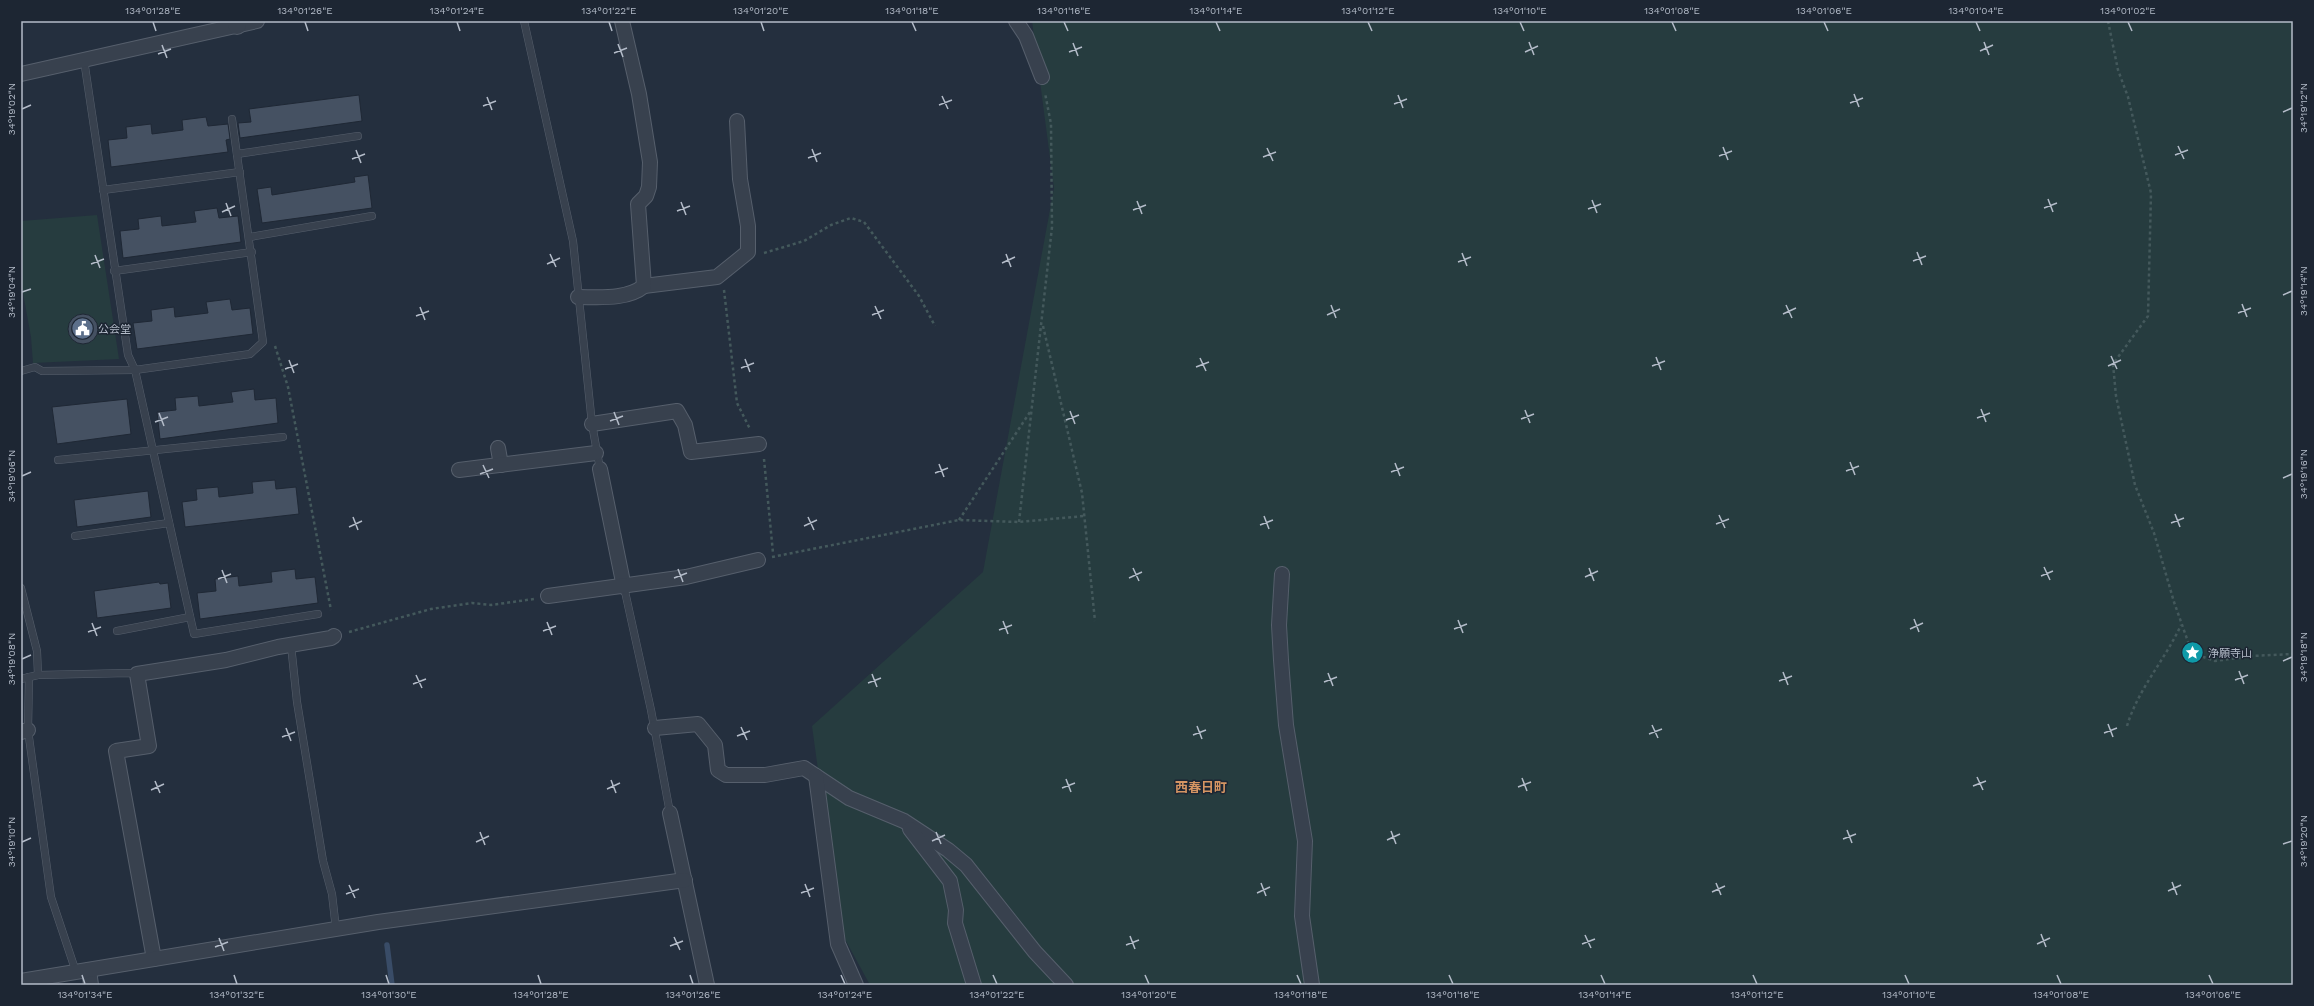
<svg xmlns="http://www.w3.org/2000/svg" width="2314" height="1006" viewBox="0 0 2314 1006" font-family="'Work Sans','Noto Sans JP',sans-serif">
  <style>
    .green { fill: #263c3f }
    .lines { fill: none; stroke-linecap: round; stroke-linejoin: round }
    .stream { stroke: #394c67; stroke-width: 5.5 }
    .building { fill: #455162; stroke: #1f2835 }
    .service-casing { stroke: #565f6c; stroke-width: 8 }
    .minor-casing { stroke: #565f6c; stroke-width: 16 }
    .tertiary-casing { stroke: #565f6c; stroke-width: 20 }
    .path { stroke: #44595c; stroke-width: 2.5; stroke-dasharray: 3 3; stroke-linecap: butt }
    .service { stroke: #38414e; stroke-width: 7 }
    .minor { stroke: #38414e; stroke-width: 14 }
    .tertiary { stroke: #38414e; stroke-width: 18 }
    .ticks { fill: none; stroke: #b4bcc9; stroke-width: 1.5 }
    .labels { text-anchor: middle; stroke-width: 3; stroke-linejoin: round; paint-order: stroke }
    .poi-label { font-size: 11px; fill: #b4bcc9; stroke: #1d2633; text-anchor: start }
    .quarter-label { font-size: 13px; font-weight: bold; fill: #d59563; stroke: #1d2633 }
    .neatline { fill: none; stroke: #b4bcc9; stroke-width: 1.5 }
    .ticks-label { font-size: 10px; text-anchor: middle; fill: #b4bcc9 }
  </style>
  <rect width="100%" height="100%" fill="#242f3e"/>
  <g class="green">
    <path d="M 1032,21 L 2293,21 L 2293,985 L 870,985 L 840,930 L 812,726 L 983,572 L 1054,188 Z"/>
    <path d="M 97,215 L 119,359 L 33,363 L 31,337 L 21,282 L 21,221 Z"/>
  </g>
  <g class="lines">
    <path class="stream" d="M 387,945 L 392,985"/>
  </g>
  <g class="building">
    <path d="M 359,95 L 362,121 L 240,138 L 238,123 L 251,122 L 249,109 Z"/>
    <path d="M 206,117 L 208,126 L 228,124 L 230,139 L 226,140 L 228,152 L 111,167 L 108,140 L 127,138 L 126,127 L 151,124 L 152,134 L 183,130 L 182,120 Z"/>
    <path d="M 368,175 L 372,208 L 262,223 L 257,189 L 271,187 L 272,195 L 355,182 L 354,177 Z"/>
    <path d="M 217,208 L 219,218 L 238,216 L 241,242 L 123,258 L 120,231 L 139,229 L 138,219 L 161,216 L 162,226 L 196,222 L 194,211 Z"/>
    <path d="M 230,299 L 232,310 L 250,308 L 253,334 L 137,349 L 133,323 L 152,321 L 151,310 L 174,307 L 175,317 L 208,313 L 206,302 Z"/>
    <circle cx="83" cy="329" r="15"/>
    <path d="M 254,389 L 255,400 L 276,398 L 278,423 L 160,439 L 157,412 L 176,410 L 175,398 L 198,396 L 199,406 L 233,402 L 231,392 Z"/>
    <path d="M 127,399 L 131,434 L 57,444 L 52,407 Z"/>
    <path d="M 275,480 L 276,489 L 296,487 L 299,514 L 185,527 L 182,502 L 197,500 L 196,489 L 218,487 L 219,497 L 253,493 L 252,482 Z"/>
    <path d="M 148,491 L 151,517 L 77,527 L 74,500 Z"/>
    <path d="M 295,569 L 296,579 L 315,577 L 318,603 L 200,619 L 197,593 L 216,591 L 215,579 L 238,576 L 239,586 L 272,582 L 271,572 Z"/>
    <path d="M 159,582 L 160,584 L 168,583 L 171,608 L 97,618 L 94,591 Z"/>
  </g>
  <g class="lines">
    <defs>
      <g id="service">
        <path d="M 524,21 L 573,241 L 592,424 L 600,469"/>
        <path d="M 84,60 L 128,355 L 135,370 L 194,634 L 318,614"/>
        <path d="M 237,154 L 358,136"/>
        <path d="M 103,190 L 240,172"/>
        <path d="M 250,237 L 372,216"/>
        <path d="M 114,271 L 252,252"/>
        <path d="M 21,371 L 35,367 L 42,371 L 135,370 L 250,354 L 263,342 L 232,119"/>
        <path d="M 58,460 L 283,437"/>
        <path d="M 75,536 L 169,523"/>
        <path d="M 624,587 L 651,710 L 670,813"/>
        <path d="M 21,588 L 37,651 L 38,675"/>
        <path d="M 117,631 L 190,617"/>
        <path d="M 291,645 L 297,702 L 323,861 L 332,894 L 336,929"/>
        <path d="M 29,677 L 28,730 L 51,897 L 76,972"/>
        <path d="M 21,679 L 38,675 L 129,673 L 137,674"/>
      </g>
      <g id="minor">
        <path d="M 1016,21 L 1026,36 L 1042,77"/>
        <path d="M 21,74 L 257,21"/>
        <path d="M 644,286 L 717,277 L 748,252 L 748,226 L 740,179 L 737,121"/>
        <path d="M 578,297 C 599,297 627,300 644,286 L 638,204 L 646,196 L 649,187 L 650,162 L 639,94 L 622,21"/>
        <path d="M 592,424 L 677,411 L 685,425 L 691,452 L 759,444"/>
        <path d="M 498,448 L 501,465"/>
        <path d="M 600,469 L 624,587"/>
        <path d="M 459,470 L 596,453"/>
        <path d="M 1282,574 L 1279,625 L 1281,660 L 1286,725 L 1305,841 L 1302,916 L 1312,985"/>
        <path d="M 548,596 L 686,577 L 758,560"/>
        <path d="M 655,728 L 698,724 L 715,745 L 718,770 L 726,775 L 765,775 L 804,768 L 849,798 L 904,821 L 948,850 L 966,865 L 1035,952 L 1066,985"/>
        <path d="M 21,732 L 28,730"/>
        <path d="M 816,776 L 838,944 L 856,985"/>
        <path d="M 670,813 L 707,985"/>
        <path d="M 910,829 L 950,881 L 956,910 L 955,923 L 974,985"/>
        <path d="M 154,959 L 116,751 L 149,746 L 137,674 L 226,660 L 278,647 L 331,638 L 334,636"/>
        <path d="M 89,970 L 91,985"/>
        <path d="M 21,981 L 378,922 L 685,880"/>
      </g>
      <path id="tertiary" d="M 237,21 L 237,25"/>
    </defs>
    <use href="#service" class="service-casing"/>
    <use href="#minor" class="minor-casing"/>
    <use href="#tertiary" class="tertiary-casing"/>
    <g class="path">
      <path d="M 2108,21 L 2118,70 L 2128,97 L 2151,193 L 2148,316 L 2113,364 L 2116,396 L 2135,485 L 2154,533 L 2174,602 L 2192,653 L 2215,661 L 2251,656 L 2293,654"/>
      <path d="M 764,253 L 804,241 L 831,225 L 851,218 L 864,222 L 919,296 L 935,326"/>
      <path d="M 724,290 L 737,403 L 750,429"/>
      <path d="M 1043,326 L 1082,493 L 1095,621"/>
      <path d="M 275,346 L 288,387 L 331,610"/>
      <path d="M 764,459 L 773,553"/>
      <path d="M 959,520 L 1030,412"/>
      <path d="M 1019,522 L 1052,227 L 1051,124 L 1045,93"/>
      <path d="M 772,557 L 959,520 L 1019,522 L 1084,516"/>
      <path d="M 349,632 L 431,609 L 472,603 L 491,605 L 534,599"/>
      <path d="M 2127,726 C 2138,689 2165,660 2181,625"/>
    </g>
    <use href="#service" class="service"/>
    <use href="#minor" class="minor"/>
    <use href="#tertiary" class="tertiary"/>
  </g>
  <path class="ticks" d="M 153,22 L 156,31M 305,22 L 308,31M 457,22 L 460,31M 609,22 L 612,31M 761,22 L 764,31M 912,22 L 916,31M 1064,22 L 1068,31M 1216,22 L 1220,31M 1368,22 L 1372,31M 1520,22 L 1524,31M 1672,22 L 1676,31M 1824,22 L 1828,31M 1976,22 L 1980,31M 2128,22 L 2132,31M 1529,42 L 1534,55M 1984,42 L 1989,55M 1073,43 L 1078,56M 618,44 L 623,57M 162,45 L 167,58M 1980,51 L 1993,45M 1069,52 L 1082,47M 1525,52 L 1538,46M 614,53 L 627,48M 158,54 L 171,49M 1854,94 L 1859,107M 1398,95 L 1403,108M 942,96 L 948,109M 487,97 L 492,110M 1850,103 L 1863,98M 1394,104 L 1407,99M 939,105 L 952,100M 483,106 L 496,101M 22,109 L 31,105M 2283,112 L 2292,108M 2178,146 L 2184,159M 1723,147 L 1728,160M 1267,148 L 1273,161M 812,149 L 817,162M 356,150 L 361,163M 2175,155 L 2188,150M 1719,156 L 1732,151M 1263,157 L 1276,152M 808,158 L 821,153M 352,159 L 365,154M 2048,199 L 2053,212M 1592,200 L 1597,213M 1137,201 L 1142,214M 681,202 L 686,215M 226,203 L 231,216M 2044,208 L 2057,203M 1588,209 L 1601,204M 1133,210 L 1146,205M 677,211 L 690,206M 222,212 L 235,206M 1917,252 L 1922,265M 1462,253 L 1467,266M 550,254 L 556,267M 1006,254 L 1011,267M 95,255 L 100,268M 1913,261 L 1926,256M 1458,262 L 1471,257M 1002,263 L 1015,257M 91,264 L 104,259M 547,264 L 560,258M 22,292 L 31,289M 2283,295 L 2292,291M 2242,304 L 2247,317M 1331,305 L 1336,318M 1786,305 L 1792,318M 875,306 L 881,319M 420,307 L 425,320M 2238,313 L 2251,308M 1783,314 L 1796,308M 872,315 L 884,310M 1327,315 L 1340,309M 416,316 L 429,311M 2111,356 L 2117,369M 1656,357 L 1661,370M 1200,358 L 1206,371M 745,359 L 750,372M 289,360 L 294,373M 1652,366 L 1665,361M 2108,366 L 2121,360M 1196,367 L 1209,362M 741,368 L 754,363M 285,369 L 298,364M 1981,409 L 1986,422M 1525,410 L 1530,423M 1070,411 L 1075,424M 614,412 L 619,425M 159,413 L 164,426M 1977,418 L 1990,413M 1521,419 L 1534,414M 1066,420 L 1079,415M 610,421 L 623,416M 155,422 L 168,417M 1850,462 L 1855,475M 1395,463 L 1400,476M 939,464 L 944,477M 483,465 L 489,478M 1846,471 L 1859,466M 1391,472 L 1404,467M 935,473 L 948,468M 480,474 L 493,469M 22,476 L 31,472M 2283,478 L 2292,474M 2175,514 L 2180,527M 1719,515 L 1725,528M 1264,516 L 1269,529M 353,517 L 358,530M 808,517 L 814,530M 2171,523 L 2184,518M 1716,524 L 1729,519M 1260,525 L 1273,520M 804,526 L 817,520M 349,527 L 362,521M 2044,567 L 2050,580M 1133,568 L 1139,581M 1589,568 L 1594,581M 678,569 L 683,582M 222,570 L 227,583M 2041,576 L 2053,571M 1585,577 L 1598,571M 674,578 L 687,573M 1129,578 L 1142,572M 218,579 L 231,574M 1914,619 L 1919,632M 1458,620 L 1463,633M 1003,621 L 1008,634M 547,622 L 552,635M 92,623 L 97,636M 1454,629 L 1467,624M 1910,629 L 1923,623M 999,630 L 1012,625M 543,631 L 556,626M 88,632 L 101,627M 22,659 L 31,655M 2283,661 L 2292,657M 2239,671 L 2244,684M 1783,672 L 1788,685M 1328,673 L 1333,686M 872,674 L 877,687M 416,675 L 422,688M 2235,680 L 2248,675M 1779,681 L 1792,676M 1324,682 L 1337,677M 868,683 L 881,678M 413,684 L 426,679M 2108,724 L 2113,737M 1652,725 L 1658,738M 1197,726 L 1202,739M 741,727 L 747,740M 286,728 L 291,741M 2104,733 L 2117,728M 1649,734 L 1662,729M 1193,735 L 1206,730M 737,736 L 750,731M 282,737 L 295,732M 1977,777 L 1983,790M 1522,778 L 1527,791M 1066,779 L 1071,792M 611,780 L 616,793M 155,781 L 160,793M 1973,786 L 1986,781M 1518,787 L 1531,782M 1062,788 L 1075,783M 607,789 L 620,783M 151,790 L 164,784M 1847,830 L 1852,843M 1391,831 L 1396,844M 480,832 L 485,845M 936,832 L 941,844M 1843,839 L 1856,834M 1387,840 L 1400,834M 932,841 L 945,835M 22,842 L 31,838M 476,842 L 489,836M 2283,844 L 2292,841M 2172,882 L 2177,895M 1261,883 L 1266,896M 1716,883 L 1721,895M 805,884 L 810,897M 349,885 L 355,898M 2168,891 L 2181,885M 1712,892 L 1725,886M 801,893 L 814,888M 1257,893 L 1270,887M 346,894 L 359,889M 2041,934 L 2046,947M 1585,935 L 1591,948M 1130,936 L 1135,949M 674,937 L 680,950M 219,938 L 224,951M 1582,944 L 1595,939M 2037,944 L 2050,938M 1126,945 L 1139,940M 670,946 L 683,941M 215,947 L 228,942M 82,975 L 85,984M 234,975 L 237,984M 386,975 L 389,984M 538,975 L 541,984M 690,975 L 693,984M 841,975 L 845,984M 993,975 L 997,984M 1145,975 L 1149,984M 1297,975 L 1301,984M 1449,975 L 1453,984M 1601,975 L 1605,984M 1753,975 L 1757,984M 1905,975 L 1909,984M 2057,975 L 2061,984M 2209,975 L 2213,984"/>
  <defs>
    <symbol id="civic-disc" viewBox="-11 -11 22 22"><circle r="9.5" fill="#5c6f8a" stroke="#1d2633"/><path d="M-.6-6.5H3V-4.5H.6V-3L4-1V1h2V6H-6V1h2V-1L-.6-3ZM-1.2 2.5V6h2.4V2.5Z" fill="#fff"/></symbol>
    <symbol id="sight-disc" viewBox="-11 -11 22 22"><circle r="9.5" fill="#0f9aa8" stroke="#1d2633"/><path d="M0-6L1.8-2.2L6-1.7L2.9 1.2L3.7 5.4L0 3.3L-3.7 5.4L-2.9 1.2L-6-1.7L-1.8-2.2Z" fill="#fff"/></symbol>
  </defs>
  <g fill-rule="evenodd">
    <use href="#civic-disc" x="70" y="316" width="25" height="25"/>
    <use href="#sight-disc" x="2180" y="640" width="25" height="25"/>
  </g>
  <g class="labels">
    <g class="poi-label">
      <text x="98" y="333">公会堂</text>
      <text x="2208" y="657">浄願寺山</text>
    </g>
    <g class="quarter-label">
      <text x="1201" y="792">西春日町</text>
    </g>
  </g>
  <rect width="2314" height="1006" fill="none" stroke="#1d2633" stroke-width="44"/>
  <rect x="22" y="22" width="2270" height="962" class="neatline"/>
  <g class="ticks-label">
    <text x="153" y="14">134°01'28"E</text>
    <text x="305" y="14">134°01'26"E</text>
    <text x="457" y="14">134°01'24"E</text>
    <text x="609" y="14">134°01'22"E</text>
    <text x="761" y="14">134°01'20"E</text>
    <text x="912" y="14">134°01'18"E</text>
    <text x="1064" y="14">134°01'16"E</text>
    <text x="1216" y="14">134°01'14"E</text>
    <text x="1368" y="14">134°01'12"E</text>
    <text x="1520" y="14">134°01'10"E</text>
    <text x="1672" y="14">134°01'08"E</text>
    <text x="1824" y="14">134°01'06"E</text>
    <text x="1976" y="14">134°01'04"E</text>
    <text x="2128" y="14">134°01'02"E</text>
    <text transform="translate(2303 108) rotate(-90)" y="4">34°19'12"N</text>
    <text transform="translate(11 109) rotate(-90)" y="4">34°19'02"N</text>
    <text transform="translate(2303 291) rotate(-90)" y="4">34°19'14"N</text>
    <text transform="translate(11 292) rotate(-90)" y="4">34°19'04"N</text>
    <text transform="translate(2303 474) rotate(-90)" y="4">34°19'16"N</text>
    <text transform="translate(11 476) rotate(-90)" y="4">34°19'06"N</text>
    <text transform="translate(2303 657) rotate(-90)" y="4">34°19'18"N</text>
    <text transform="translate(11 659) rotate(-90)" y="4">34°19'08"N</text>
    <text transform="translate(2303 841) rotate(-90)" y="4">34°19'20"N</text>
    <text transform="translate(11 842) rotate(-90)" y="4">34°19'10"N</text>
    <text x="85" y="998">134°01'34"E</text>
    <text x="237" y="998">134°01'32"E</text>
    <text x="389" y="998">134°01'30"E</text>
    <text x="541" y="998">134°01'28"E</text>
    <text x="693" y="998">134°01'26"E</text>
    <text x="845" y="998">134°01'24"E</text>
    <text x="997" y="998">134°01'22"E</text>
    <text x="1149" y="998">134°01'20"E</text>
    <text x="1301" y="998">134°01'18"E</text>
    <text x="1453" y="998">134°01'16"E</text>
    <text x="1605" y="998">134°01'14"E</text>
    <text x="1757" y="998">134°01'12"E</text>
    <text x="1909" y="998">134°01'10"E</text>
    <text x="2061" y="998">134°01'08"E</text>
    <text x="2213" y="998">134°01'06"E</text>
  </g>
</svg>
